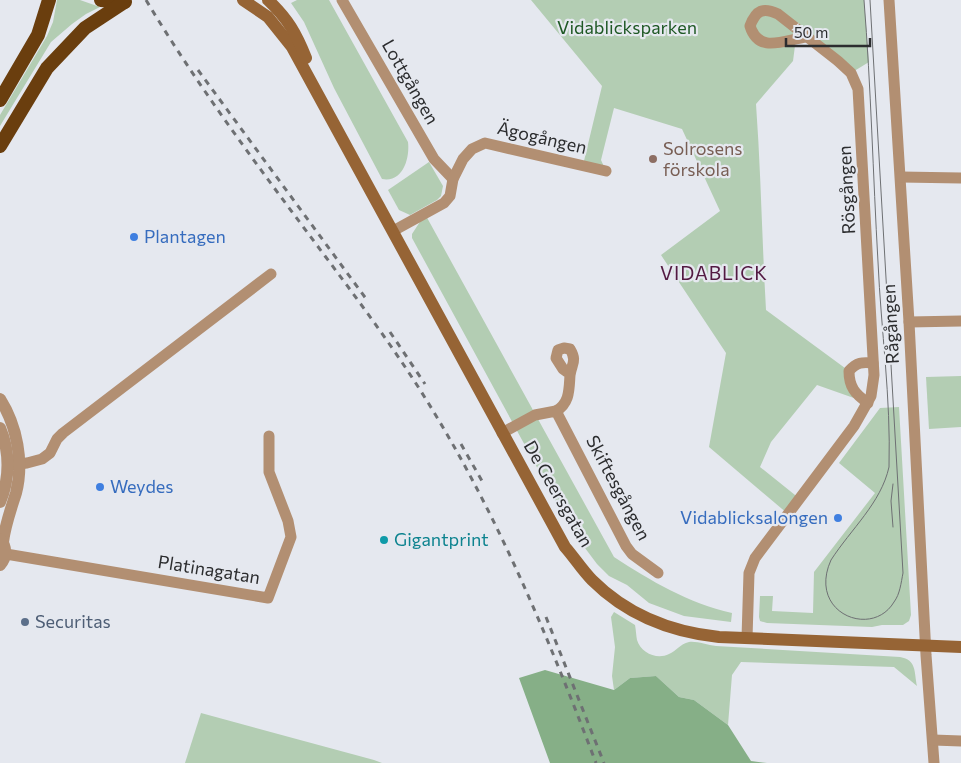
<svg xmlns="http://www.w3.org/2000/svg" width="961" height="763" viewBox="0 0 961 763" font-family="Commissioner,sans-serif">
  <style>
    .green { fill: #b3cdb3 }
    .forest { fill: #86af87 }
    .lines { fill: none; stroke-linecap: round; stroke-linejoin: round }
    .minor { stroke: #b28f72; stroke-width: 11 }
    .tertiary { stroke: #b28f72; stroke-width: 12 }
    .secondary { stroke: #966435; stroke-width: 12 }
    .trunk { stroke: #6a3e0e; stroke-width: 14 }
    .tram { stroke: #6e7073; stroke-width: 1 }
    .rail { stroke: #6e7073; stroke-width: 3; stroke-dasharray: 6 6; stroke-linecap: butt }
    .education-dot { fill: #8d6e63; stroke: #e5e8ef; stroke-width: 2 }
    .shop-dot { fill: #3f7fe0; stroke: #e5e8ef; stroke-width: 2 }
    .culture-dot { fill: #0f9aa8; stroke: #e5e8ef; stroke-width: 2 }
    .service-dot { fill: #5c6f8a; stroke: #e5e8ef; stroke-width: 2 }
    .labels { text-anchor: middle; stroke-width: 4.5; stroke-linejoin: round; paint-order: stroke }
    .park-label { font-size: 18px; fill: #1e5824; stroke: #e5e8ef }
    .street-label { font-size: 18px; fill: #2c2d2f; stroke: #e5e8ef }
    .education-label { font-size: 18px; fill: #785e54; stroke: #e5e8ef; text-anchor: start }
    .shop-label { font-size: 18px; fill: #366cbe; stroke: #e5e8ef; text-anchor: start }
    .culture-label { font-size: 18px; fill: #0d838f; stroke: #e5e8ef; text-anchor: start }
    .service-label { font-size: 18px; fill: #4e5e75; stroke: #e5e8ef; text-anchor: start }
    .neighbourhood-label { font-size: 19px; letter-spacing: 1px; fill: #531a42; stroke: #e5e8ef }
  </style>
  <rect width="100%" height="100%" fill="#e5e8ef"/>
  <g class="green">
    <path d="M 57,0 L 80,0 L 100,7 L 86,14 L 72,24 L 51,42 L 0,126 L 0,115 L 47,36 L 53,22 Z"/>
    <path d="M 297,0 L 329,0 L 408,142 C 410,158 403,183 382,179 L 334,88 L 304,22 L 291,3 Z"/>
    <path d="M 531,0 L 864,0 L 869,62 L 851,73 L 808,38 L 796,38 L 793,61 L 756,104 C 761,173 762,241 766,310 L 849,371 L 849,379 L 868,403 L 817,385 L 771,442 L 760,467 L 800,499 L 788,514 L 709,447 L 726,353 L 661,255 L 720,211 L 682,129 L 614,108 L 601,160 L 606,171 L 583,165 L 602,86 Z"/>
    <path d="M 429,162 L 443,186 L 441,196 L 437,200 L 410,215 L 399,210 L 388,190 Z"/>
    <path d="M 425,214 L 614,557 C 651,581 688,603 732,613 L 731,622 L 684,616 L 649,603 L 627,585 L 609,576 L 597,564 L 570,528 L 412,238 L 412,234 Z"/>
    <path d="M 961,376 L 961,427 L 929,429 L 926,377 Z"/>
    <path d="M 899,407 L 911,615 L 909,621 L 903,625 L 882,625 L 872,627 L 767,623 L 760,621 L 759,617 L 760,596 L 773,596 L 772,611 L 813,613 L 814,572 L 875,493 L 839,463 L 880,408 Z"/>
    <path d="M 614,612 L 635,625 C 636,630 636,635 637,640 C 641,653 657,660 669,654 C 676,651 680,644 689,642 C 697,641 707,645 716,646 L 900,657 C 917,660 914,672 917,686 L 894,667 L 741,662 L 732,675 L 728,725 L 694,700 L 679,697 L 656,676 L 630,678 L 614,690 L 612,676 L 615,647 L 611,617 Z"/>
    <path d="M 201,713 L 374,760 L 382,763 L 185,763 Z"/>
  </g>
  <path class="forest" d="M 545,670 L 614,690 L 630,678 L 656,676 L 679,697 L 694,700 L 728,725 L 751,761 L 767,763 L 550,763 L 519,678 Z"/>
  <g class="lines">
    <g class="minor">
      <path d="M 342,0 L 434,159 L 453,179"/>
      <path d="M 889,0 L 909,322 L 926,655 L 934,763"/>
      <path d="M 901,177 L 961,178"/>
      <path d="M 393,231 L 444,203 L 450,196 L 453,179 L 463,159 L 472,149 L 485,143 L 606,171"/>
      <path d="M 909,322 L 961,321"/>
      <path d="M 868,403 C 855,394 849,387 849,371 C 857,362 862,362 873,363"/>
      <path d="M 556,411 C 570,403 569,389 570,375 C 572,363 577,361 570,349 L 564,348 L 558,350 L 556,358 L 563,369 L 570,374"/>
      <path d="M 502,433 L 535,415 L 556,411 L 626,546 L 632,554 L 658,573"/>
      <path d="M 10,465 L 27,463 L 42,459 L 50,453 L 57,439 L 63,433 L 271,274"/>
      <path d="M 6,554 L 268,598 L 291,537 L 288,521 L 269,472 L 269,436"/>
      <path d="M 747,638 L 749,573 L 755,558 L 854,426 L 871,396 L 874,375 L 858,89 L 851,73 L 838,61 L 778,14 C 763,7 756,10 750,26 C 759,55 786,39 807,37"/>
      <path d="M 933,740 L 961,741"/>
    </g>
    <g class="tertiary">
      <path d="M 0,399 C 17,426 24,462 16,493 C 11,509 5,525 3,542"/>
      <path d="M 0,428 C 10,451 10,479 0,502"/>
      <path d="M 0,539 C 7,547 7,557 0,565"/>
    </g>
    <g class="secondary">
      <path d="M 243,0 L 268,17 L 292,47 L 565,547 C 574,557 582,570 592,580 C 626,614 671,632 719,637 L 961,647"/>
      <path d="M 268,0 C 288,19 296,33 306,58"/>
    </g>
    <g class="trunk">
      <path d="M 101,0 L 125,2"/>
      <path d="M 0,100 L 38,35 L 49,0"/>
      <path d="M 0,146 L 47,68 L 85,28 L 123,3"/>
    </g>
    <g class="tram">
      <path d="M 864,0 C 871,87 873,175 878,262 C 881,330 891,398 889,467 C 881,503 851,529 831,560 C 807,613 872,639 894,602 C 900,594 901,583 903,573 L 870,0"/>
      <path d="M 893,484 L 891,501 L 893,527"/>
    </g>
    <g class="rail">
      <path d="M 146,0 C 200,90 263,173 325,256 C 364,308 402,359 435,414 C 502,525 550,642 596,763"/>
      <path d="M 198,70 L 367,300"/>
      <path d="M 390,332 L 425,384"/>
      <path d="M 461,444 L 482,481"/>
      <path d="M 546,617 L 604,763"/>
    </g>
  </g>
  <circle class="education-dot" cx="653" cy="159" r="5"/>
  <g class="shop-dot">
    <circle cx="134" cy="237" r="5"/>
    <circle cx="100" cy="487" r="5"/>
    <circle cx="838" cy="518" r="5"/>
  </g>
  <circle class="culture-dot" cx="384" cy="540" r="5"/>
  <circle class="service-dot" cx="25" cy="622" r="5"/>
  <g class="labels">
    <g class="park-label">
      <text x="627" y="34">Vidablicksparken</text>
    </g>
    <g class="street-label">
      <text transform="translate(410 82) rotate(60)" y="6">Lottgången</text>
      <text transform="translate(542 138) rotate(13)" y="6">Ägogången</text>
      <text transform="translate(847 190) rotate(-93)" y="6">Rösgången</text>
      <text transform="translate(891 324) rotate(-93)" y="6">Rågången</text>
      <text transform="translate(618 488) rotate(62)" y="6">Skiftesgången</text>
      <text transform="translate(558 494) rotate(60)" y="6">De Geersgatan</text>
      <text transform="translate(209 570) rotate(9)" y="6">Platinagatan</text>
    </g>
    <g class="education-label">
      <text x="663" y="155">Solrosens<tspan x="663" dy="21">förskola</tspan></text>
    </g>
    <g class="shop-label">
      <text x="144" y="243">Plantagen</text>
      <text x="110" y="493">Weydes</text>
      <text x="828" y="524" text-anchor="end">Vidablicksalongen</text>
    </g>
    <g class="culture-label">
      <text x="394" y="546">Gigantprint</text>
    </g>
    <g class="service-label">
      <text x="35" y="628">Securitas</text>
    </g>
    <g class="neighbourhood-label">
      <text x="714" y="280">VIDABLICK</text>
    </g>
  </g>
  <path d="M786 38v8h84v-8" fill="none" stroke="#2c2d2f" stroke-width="2.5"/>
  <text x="794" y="38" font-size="15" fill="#2c2d2f" stroke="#e5e8ef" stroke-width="4" paint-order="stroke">50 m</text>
</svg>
